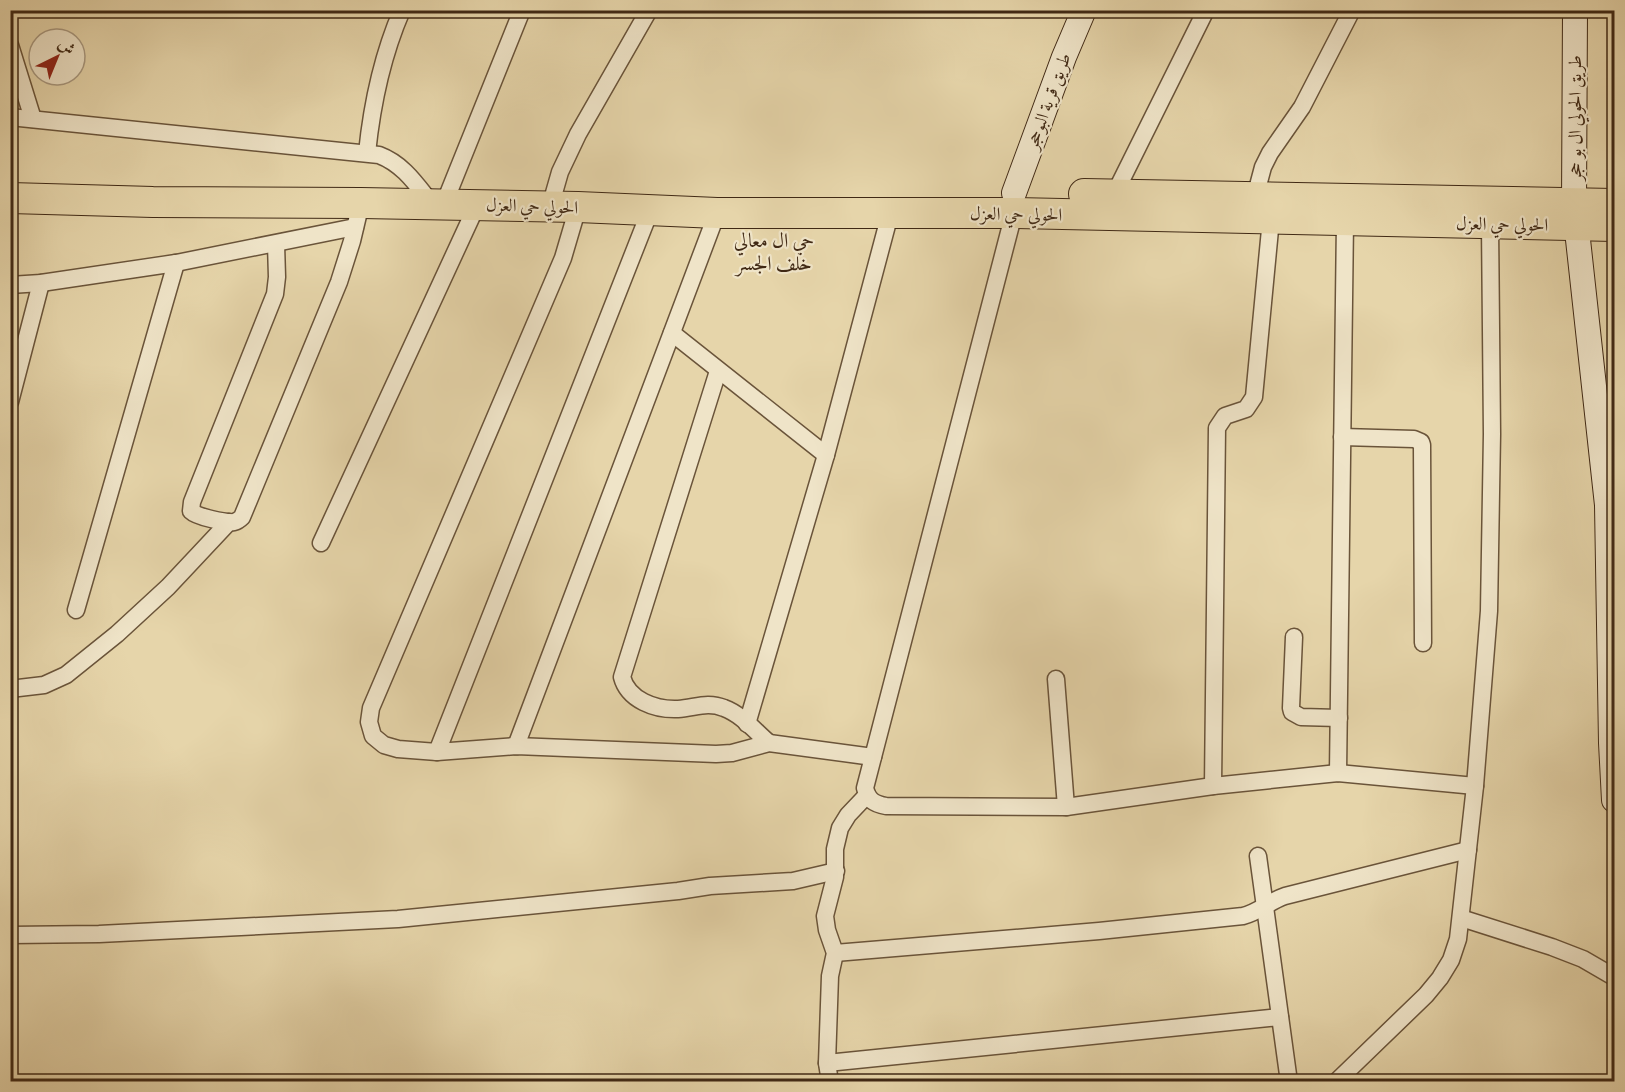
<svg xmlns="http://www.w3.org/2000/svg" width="1625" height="1092" viewBox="0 0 1625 1092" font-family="'IM FELL Double Pica',Amiri,serif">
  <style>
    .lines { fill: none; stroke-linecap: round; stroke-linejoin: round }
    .street-casing { stroke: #6a543a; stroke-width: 19 }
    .secondary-casing { stroke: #402915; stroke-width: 26 }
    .highway-casing { stroke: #402915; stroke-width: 32 }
    .street { stroke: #efe4c8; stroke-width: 16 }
    .secondary { stroke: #efe4c8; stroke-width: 24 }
    .highway { stroke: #e6d5aa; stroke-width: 30 }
    .labels { text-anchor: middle; stroke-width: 4.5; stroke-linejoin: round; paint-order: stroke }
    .street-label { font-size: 18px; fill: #402915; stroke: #efe4c8 }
    .neighbourhood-label { font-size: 20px; fill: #402915; stroke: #efe4c8 }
  </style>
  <rect width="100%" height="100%" fill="#e6d5aa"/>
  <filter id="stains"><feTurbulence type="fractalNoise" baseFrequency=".00333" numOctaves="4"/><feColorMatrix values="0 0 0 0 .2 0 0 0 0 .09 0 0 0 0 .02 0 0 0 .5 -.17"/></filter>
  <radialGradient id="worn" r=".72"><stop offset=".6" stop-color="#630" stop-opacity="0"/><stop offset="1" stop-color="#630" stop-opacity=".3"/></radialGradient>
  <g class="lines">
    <defs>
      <g id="street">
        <path d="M 10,45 L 33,119"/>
        <path d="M 10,117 L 379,155 C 403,164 416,184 432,204"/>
        <path d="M 367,153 C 372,104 382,56 402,10"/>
        <path d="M 554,193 L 560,172 L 578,134 L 649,10"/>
        <path d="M 1114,195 L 1206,10"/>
        <path d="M 1255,197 L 1263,167 L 1270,153 L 1302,107 L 1352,10"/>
        <path d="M 444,204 L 522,10"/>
        <path d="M 578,207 L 563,258 L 371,708 L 369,722 L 373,736 L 384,745 L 398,749 L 437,752 L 516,746 L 716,754 L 732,753 L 769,743 L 873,757"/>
        <path d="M 1014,213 L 865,788 C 868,800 874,804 886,806 L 1066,807 L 1213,786 L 1338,773 L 1475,786"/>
        <path d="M 276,244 L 277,277 L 275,294 L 192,502 L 191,511 C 197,517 226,523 234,522 C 238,521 239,520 242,517 L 339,282 L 352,241 L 361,203"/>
        <path d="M 10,285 L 41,283 L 176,263 L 355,227"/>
        <path d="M 672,333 L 826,455"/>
        <path d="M 718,371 L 622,677 C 628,700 655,710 678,709 C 695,708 707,701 724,708 C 741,714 755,731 769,743"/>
        <path d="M 10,402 L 41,283"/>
        <path d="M 1342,437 L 1414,439 L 1421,442 L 1422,445 L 1423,643"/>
        <path d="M 321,543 L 477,205"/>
        <path d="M 76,610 L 176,263"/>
        <path d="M 1294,637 L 1291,708 L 1292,712 L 1301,717 L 1339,718"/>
        <path d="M 1056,679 L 1066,807"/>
        <path d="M 10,689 L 44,685 L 66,675 L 117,634 L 168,587 L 229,522"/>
        <path d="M 747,724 L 826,455 L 890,214"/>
        <path d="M 516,746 L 717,213"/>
        <path d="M 437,752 L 650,211"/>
        <path d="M 1338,773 L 1345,221"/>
        <path d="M 1213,786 L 1217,428 L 1225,416 L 1246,409 L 1254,397 L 1271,219"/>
        <path d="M 1258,856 L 1289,1082"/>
        <path d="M 1461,918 L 1552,947 L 1583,959 L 1614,977"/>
        <path d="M 10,935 L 99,934 L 398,919 L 678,891 L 710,886 L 793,881 L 836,871"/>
        <path d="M 835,953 L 1099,931 L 1243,916 C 1259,912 1270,901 1285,896 L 1468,850"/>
        <path d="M 827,1063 L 1280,1017"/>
        <path d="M 830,1082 L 827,1063 L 830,976 L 835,953 L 827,930 L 825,916 L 835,877 L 835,849 L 840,828 L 848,815 L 867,795"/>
        <path d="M 1336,1082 L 1426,995 L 1440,978 L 1451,960 L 1458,939 L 1475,786 L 1489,611 L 1492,434 L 1490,224"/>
      </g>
      <g id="secondary">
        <path d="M 1575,10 L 1574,203 L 1607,505 L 1611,743 L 1614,800"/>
        <path d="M 1014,193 L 1064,57 L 1084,10"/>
      </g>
      <g id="highway">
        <path d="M 1084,194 L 1614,204"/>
        <path d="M 10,198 L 153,202 L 361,203 L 578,207 L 717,213 L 1014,213 L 1614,226"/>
      </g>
    </defs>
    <use href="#street" class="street-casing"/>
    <use href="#secondary" class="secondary-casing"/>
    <use href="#highway" class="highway-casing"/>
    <use href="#street" class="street"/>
    <use href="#secondary" class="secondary"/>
    <use href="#highway" class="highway"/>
  </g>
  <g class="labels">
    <g class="street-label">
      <text transform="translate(1048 101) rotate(-70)" y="6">طريق قرية البوحجر</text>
      <text transform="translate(1575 118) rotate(-90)" y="6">طريق الحولي ال بو حجر</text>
      <text transform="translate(532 206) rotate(2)" y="6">الحولي حي العزل</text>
      <text transform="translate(1016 214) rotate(1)" y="6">الحولي حي العزل</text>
      <text transform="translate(1502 224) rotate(1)" y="6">الحولي حي العزل</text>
    </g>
    <g class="neighbourhood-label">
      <text x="774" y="247">حي ال معالي<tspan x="774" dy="23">خلف الجسر</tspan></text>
    </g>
  </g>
  <rect width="1625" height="1092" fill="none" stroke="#e6d5aa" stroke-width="36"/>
  <rect x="12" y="12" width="1601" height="1068" fill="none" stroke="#402915" stroke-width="3"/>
  <rect x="18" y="18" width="1589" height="1056" fill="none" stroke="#402915" stroke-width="1.5"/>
  <g transform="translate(57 57) rotate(43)"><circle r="28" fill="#efe4c8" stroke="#a99980" stroke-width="1.5"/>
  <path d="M0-4.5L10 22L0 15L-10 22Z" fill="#8f2418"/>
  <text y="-9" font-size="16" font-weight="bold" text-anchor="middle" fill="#402915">ش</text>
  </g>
  <rect width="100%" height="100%" filter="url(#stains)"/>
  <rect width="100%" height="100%" fill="url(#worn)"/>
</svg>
